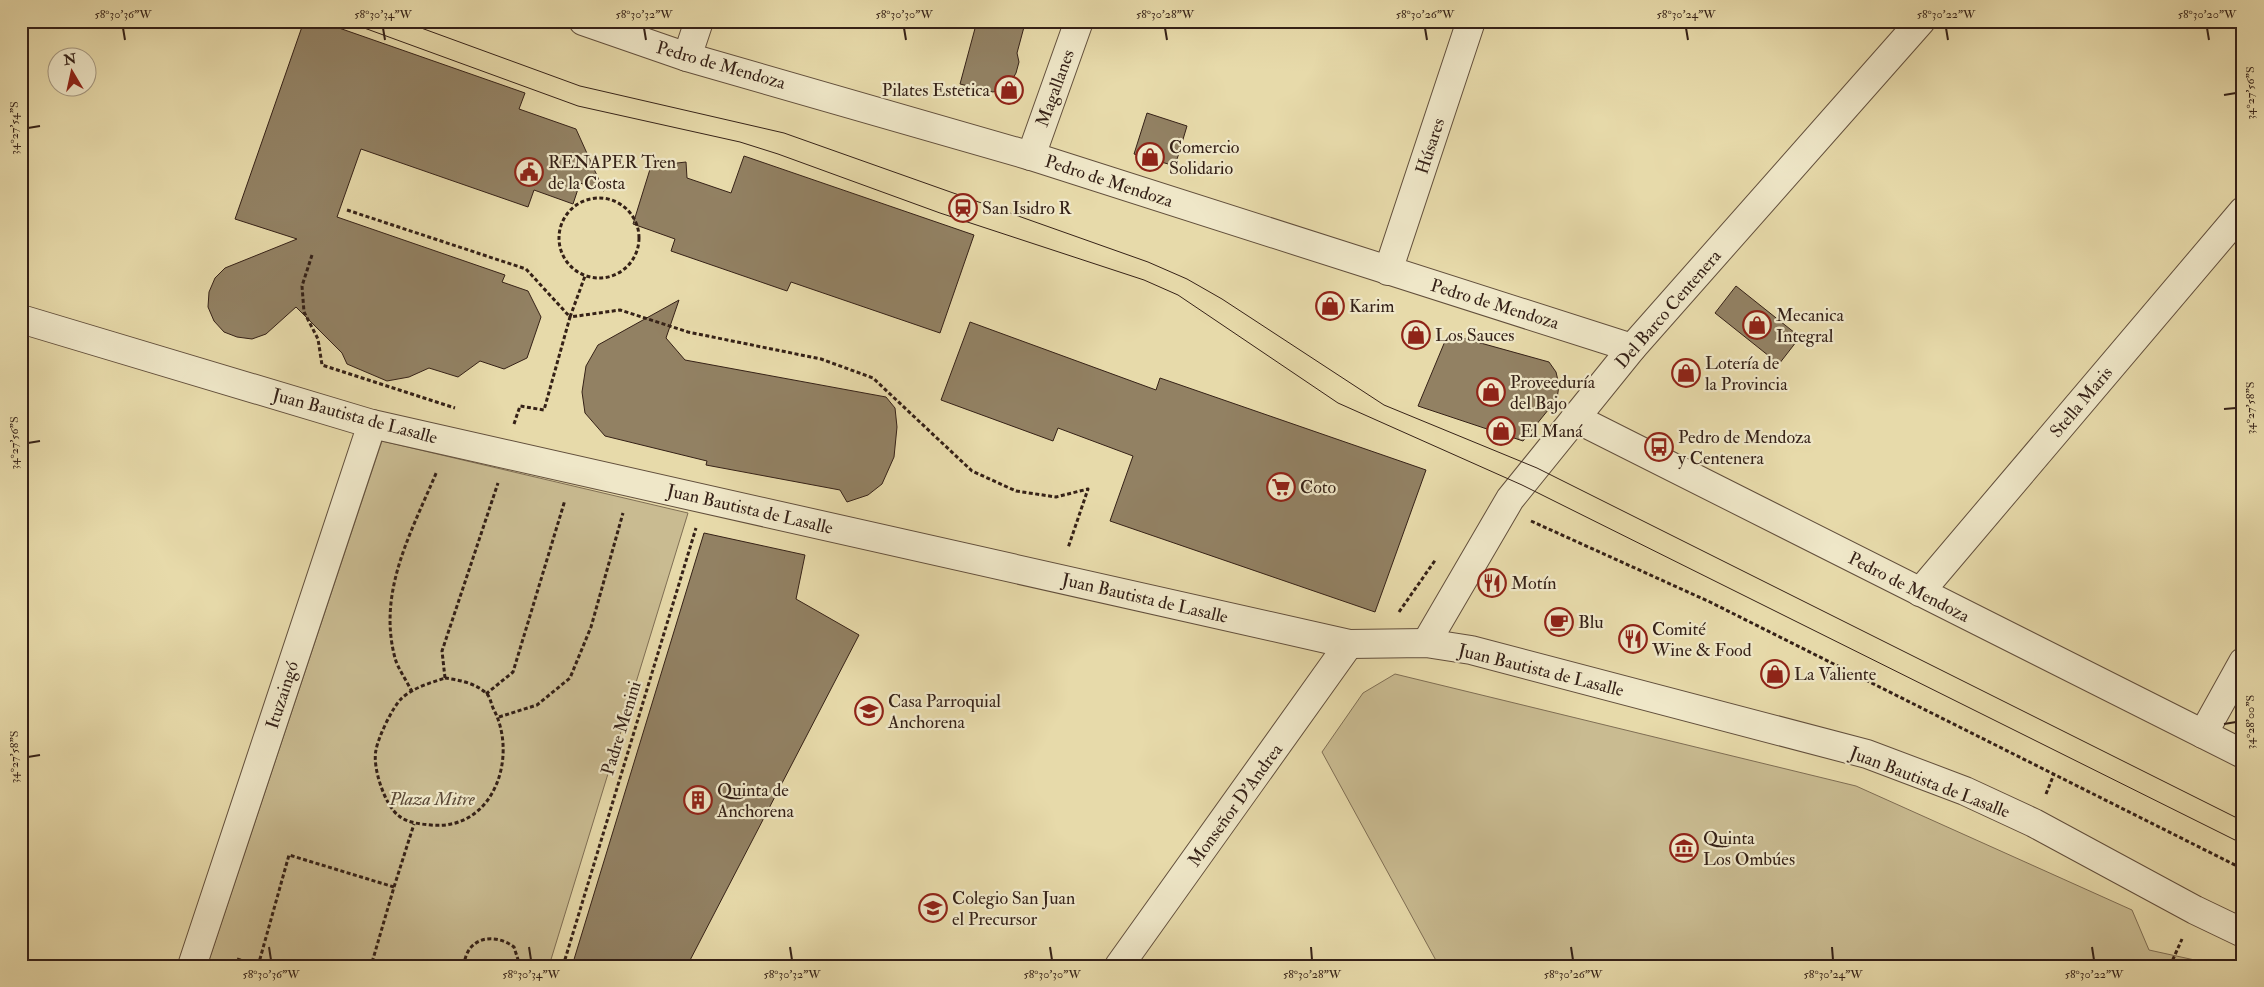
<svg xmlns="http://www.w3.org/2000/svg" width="2264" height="987" viewBox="0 0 2264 987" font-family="'IM FELL Double Pica',serif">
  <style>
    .green { fill: #c9bb91; stroke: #7f6e54 }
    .building { fill: #928163; stroke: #352117 }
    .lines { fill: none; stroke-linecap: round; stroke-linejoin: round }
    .minor-casing { stroke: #624f3c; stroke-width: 30 }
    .path { stroke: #352117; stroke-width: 3; stroke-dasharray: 4 2.5; stroke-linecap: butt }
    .minor { stroke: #efe7c8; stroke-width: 28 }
    .tram { stroke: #352117; stroke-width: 1 }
    .ticks { fill: none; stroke: #352117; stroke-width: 2 }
    .labels { text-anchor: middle; stroke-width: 4.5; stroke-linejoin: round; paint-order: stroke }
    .street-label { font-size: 18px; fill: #352117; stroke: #efe7c8 }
    .poi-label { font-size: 18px; fill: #352117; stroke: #efe7c8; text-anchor: start }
    .park-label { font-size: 18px; font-style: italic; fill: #5a4836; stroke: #efe7c8 }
    .neatline { fill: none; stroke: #352117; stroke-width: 2 }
    .ticks-label { font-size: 12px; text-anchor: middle; fill: #352117 }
  </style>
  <rect width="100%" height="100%" fill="#e7daaa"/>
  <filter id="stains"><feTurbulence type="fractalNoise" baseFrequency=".004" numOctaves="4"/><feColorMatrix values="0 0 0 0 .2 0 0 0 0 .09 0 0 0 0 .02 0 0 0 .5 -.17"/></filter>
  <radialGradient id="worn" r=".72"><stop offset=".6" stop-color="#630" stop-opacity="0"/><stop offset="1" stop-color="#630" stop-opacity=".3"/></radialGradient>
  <g class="green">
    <path d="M 382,441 L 688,513 L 549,966 L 207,966 Z"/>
    <path d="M 1395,674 L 1856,786 L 2132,910 L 2149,950 L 2222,966 L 1439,966 L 1322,752 L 1363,693 Z"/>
  </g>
  <g class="building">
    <path d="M 304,21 L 319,21 L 525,93 L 519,109 L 576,129 L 604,191 L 580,183 L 573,204 L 534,190 L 528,207 L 361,149 L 337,217 L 505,275 L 502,282 L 528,291 L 541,317 L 527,358 L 504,369 L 480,361 L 458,377 L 429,368 L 409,377 L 387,381 L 347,364 L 342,353 L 296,307 L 266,334 L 252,339 L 237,337 L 224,332 L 214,321 L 208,307 L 209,292 L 215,278 L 225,268 L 297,239 L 235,219 Z"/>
    <path d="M 977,21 L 1002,21 L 1024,27 L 1017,53 L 1019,62 L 1016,73 L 1011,82 L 1002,89 L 993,92 L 960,84 Z"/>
    <path d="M 1147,113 L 1187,126 L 1175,166 L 1134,154 Z"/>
    <path d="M 744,156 L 974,235 L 940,333 L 791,282 L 787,291 L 671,251 L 675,239 L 633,224 L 651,166 L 686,162 L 687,178 L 731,193 Z"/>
    <path d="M 1736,286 L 1800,337 L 1779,364 L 1715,313 Z"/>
    <path d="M 679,300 L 666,338 L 685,360 L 886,397 L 895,408 L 897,427 L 894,457 L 882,484 L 868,495 L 847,502 L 840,490 L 706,465 L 707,461 L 605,436 L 585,413 L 582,392 L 586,366 L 598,345 Z"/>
    <path d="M 970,322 L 1156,390 L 1160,378 L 1426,470 L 1375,612 L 1110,521 L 1133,456 L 1058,428 L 1053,441 L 941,400 Z"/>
    <path d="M 1448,334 L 1549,362 L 1556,372 L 1559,385 L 1557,399 L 1523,441 L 1418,406 Z"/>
    <path d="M 704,533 L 805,555 L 796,599 L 859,635 L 687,966 L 572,966 Z"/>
  </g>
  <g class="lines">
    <defs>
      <g id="minor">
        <path d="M 583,21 L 687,57 L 1031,156 L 1632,348"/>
        <path d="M 687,57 L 699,21"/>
        <path d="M 1031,156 L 1079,21"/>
        <path d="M 1388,271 L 1471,21"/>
        <path d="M 21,319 L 372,424 L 1349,644 L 1426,643 L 1471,650 L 1867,754 L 1965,791 L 2034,823 L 2195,910 L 2243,933"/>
        <path d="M 1575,418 L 2243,754"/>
        <path d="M 1920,592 L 2243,211"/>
        <path d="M 1426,643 L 1510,499 L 1632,348 L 1921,21"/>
        <path d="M 2203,734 L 2243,662"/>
        <path d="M 192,966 L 372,424"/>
        <path d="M 1119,966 L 1349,644"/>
      </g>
    </defs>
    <use href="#minor" class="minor-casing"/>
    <g class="path">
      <circle cx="599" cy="238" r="40"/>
      <path d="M 347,210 L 526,269 L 570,317 L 585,276"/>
      <path d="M 312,255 L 302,286 L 304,312 L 318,339 L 322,365 L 455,408"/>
      <path d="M 514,424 L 520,406 L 544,410 L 570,317 L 620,310 L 688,332 L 821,359 L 873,378 L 972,471 L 1016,491 L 1056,497 L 1088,489 L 1068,548"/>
      <path d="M 1531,521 L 1710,602 L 2243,869"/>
      <path d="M 1399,612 L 1436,559"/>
      <path d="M 445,678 C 459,680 476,683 487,694 C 490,697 491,703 493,708 C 519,756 494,831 431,825 C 420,824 408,823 399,816 C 385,806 372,767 376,750 C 378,738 392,708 401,699 C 412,688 430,683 445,678 Z"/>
      <path d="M 445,678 L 442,651 L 498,483"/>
      <path d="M 412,692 C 407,681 398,669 395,658 C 377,591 412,531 437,471"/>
      <path d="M 486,694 L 513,672 L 565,500"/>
      <path d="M 499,717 L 537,705 L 570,678 L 591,627 L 623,513"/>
      <path d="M 2046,794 L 2054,774"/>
      <path d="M 394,887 L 414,824"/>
      <path d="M 237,959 L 258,966"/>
      <path d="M 258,966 L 289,855 L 394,887 L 371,966"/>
      <path d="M 464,966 C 466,937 494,932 514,947 L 520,966"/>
      <path d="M 563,966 L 696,528"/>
      <path d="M 2170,966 L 2182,939"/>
    </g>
    <use href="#minor" class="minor"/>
    <g class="tram">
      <path d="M 345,21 L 578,106 L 740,142 L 778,154 L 940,213 L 1144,280 L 1178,295 L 1338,403 L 1522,485 L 2243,844"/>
      <path d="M 402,21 L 580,86 L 784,133 L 1148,262 L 1187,279 L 1222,299 L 1384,405 L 1537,468 L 2243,821"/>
    </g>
  </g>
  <path class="ticks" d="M 123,28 L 125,40M 383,28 L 385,40M 644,28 L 646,40M 904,28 L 906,40M 1165,28 L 1167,40M 1425,28 L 1427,40M 1686,28 L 1688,40M 1946,28 L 1948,40M 2207,28 L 2209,40M 2224,95 L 2236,93M 28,128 L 40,126M 2224,409 L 2236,408M 28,443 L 40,441M 2224,724 L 2236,722M 28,757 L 40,755M 269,947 L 271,960M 529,947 L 531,960M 790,947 L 792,960M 1050,947 L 1052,960M 1311,947 L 1312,960M 1571,947 L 1573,960M 1832,947 L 1833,960M 2092,947 L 2094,960"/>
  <defs>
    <symbol id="shop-ring" viewBox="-11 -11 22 22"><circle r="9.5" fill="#efe7c8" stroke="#8f2418" stroke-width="1.5"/><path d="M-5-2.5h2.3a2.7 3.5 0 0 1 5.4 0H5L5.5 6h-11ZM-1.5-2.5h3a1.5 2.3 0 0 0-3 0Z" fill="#8f2418"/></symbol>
    <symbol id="civic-ring" viewBox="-11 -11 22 22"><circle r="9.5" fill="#efe7c8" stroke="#8f2418" stroke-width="1.5"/><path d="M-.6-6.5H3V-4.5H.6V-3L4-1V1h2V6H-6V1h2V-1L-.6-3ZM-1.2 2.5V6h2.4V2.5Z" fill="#8f2418"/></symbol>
    <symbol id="station-ring" viewBox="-11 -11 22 22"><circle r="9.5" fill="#efe7c8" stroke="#8f2418" stroke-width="1.5"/><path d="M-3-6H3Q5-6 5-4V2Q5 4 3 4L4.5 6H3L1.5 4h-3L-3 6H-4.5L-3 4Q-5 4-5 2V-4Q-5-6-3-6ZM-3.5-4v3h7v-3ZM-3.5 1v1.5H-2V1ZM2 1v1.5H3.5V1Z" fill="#8f2418"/></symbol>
    <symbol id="bus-ring" viewBox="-11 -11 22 22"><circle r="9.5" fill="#efe7c8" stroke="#8f2418" stroke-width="1.5"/><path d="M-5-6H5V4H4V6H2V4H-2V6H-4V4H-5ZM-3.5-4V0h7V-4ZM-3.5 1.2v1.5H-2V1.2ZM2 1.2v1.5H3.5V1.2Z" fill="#8f2418"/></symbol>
    <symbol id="supermarket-ring" viewBox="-11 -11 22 22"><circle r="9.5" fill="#efe7c8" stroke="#8f2418" stroke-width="1.5"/><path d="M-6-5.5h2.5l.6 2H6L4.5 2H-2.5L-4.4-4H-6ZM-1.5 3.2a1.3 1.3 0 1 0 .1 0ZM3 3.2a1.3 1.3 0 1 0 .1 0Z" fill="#8f2418"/></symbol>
    <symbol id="restaurant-ring" viewBox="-11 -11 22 22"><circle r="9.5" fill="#efe7c8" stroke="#8f2418" stroke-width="1.5"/><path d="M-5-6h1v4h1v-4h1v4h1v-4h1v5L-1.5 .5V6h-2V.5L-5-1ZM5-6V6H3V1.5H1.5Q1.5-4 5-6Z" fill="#8f2418"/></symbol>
    <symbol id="cafe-ring" viewBox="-11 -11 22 22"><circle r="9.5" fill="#efe7c8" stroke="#8f2418" stroke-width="1.5"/><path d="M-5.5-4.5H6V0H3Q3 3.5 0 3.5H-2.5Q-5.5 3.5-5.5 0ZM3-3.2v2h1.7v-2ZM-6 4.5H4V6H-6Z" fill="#8f2418"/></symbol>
    <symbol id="university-ring" viewBox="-11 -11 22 22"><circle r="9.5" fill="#efe7c8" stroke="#8f2418" stroke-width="1.5"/><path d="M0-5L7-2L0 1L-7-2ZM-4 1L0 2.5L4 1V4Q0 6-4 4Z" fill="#8f2418"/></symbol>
    <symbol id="building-ring" viewBox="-11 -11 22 22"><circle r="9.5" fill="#efe7c8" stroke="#8f2418" stroke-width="1.5"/><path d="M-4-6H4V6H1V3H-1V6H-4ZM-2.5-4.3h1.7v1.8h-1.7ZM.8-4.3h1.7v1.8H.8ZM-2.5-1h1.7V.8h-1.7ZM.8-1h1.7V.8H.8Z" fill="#8f2418"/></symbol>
    <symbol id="museum-ring" viewBox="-11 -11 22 22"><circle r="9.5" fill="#efe7c8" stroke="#8f2418" stroke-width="1.5"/><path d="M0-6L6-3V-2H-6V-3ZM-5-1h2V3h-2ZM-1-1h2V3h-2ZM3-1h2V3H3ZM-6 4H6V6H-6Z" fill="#8f2418"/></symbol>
  </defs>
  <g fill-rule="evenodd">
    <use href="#shop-ring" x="993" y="74" width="32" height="32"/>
    <use href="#shop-ring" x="1134" y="141" width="32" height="32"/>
    <use href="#civic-ring" x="513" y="156" width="32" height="32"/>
    <use href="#station-ring" x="947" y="192" width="32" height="32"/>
    <use href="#shop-ring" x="1314" y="290" width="32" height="32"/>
    <use href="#shop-ring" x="1741" y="309" width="32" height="32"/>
    <use href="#shop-ring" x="1400" y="319" width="32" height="32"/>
    <use href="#shop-ring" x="1670" y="357" width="32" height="32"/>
    <use href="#shop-ring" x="1475" y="376" width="32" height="32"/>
    <use href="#shop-ring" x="1485" y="415" width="32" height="32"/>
    <use href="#bus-ring" x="1643" y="431" width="32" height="32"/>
    <use href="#supermarket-ring" x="1265" y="471" width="32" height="32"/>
    <use href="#restaurant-ring" x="1476" y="567" width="32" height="32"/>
    <use href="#cafe-ring" x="1543" y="606" width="32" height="32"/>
    <use href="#restaurant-ring" x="1617" y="623" width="32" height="32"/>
    <use href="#shop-ring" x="1759" y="658" width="32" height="32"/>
    <use href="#university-ring" x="853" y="695" width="32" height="32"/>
    <use href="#building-ring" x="682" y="784" width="32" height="32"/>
    <use href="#museum-ring" x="1668" y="832" width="32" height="32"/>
    <use href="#university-ring" x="917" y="892" width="32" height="32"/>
  </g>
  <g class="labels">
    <g class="street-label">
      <text transform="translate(721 65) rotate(16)" y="6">Pedro de Mendoza</text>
      <text transform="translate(1055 88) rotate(-70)" y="6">Magallanes</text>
      <text transform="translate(1430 146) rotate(-72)" y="6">Húsares</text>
      <text transform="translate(1109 181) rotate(18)" y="6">Pedro de Mendoza</text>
      <text transform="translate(1495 304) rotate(17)" y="6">Pedro de Mendoza</text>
      <text transform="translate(1668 309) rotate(-49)" y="6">Del Barco Centenera</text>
      <text transform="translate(2081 402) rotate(-50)" y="6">Stella Maris</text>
      <text transform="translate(355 416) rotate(15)" y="6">Juan Bautista de Lasalle</text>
      <text transform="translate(750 509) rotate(13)" y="6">Juan Bautista de Lasalle</text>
      <text transform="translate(1909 587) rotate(27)" y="6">Pedro de Mendoza</text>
      <text transform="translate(1145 598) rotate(13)" y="6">Juan Bautista de Lasalle</text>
      <text transform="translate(1541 670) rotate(14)" y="6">Juan Bautista de Lasalle</text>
      <text transform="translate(282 695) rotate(-72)" y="6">Ituzaingó</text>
      <text transform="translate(621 728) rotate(-73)" y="6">Padre Menini</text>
      <text transform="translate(1930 782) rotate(21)" y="6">Juan Bautista de Lasalle</text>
      <text transform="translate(1235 805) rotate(-54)" y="6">Monseñor D'Andrea</text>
    </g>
    <g class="poi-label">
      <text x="990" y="96" text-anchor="end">Pilates Estetica</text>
      <text x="1169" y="153">Comercio<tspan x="1169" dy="21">Solidario</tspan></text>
      <text x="548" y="168">RENAPER Tren<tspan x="548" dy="21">de la Costa</tspan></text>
      <text x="982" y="214">San Isidro R</text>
      <text x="1349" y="312">Karim</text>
      <text x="1776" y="321">Mecanica<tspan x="1776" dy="21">Integral</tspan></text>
      <text x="1435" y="341">Los Sauces</text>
      <text x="1705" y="369">Lotería de<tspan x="1705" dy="21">la Provincia</tspan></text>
      <text x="1510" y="388">Proveeduría<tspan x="1510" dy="21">del Bajo</tspan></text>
      <text x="1520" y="437">El Maná</text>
      <text x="1678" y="443">Pedro de Mendoza<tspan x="1678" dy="21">y Centenera</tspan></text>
      <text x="1300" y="493">Coto</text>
      <text x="1511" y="589">Motín</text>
      <text x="1578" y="628">Blu</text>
      <text x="1652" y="635">Comité<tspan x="1652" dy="21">Wine &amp; Food</tspan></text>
      <text x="1794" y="680">La Valiente</text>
      <text x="888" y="707">Casa Parroquial<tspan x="888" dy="21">Anchorena</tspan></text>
      <text x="717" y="796">Quinta de<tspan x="717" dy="21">Anchorena</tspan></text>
      <text x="1703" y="844">Quinta<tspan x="1703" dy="21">Los Ombúes</tspan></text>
      <text x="952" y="904">Colegio San Juan<tspan x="952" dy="21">el Precursor</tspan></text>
    </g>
    <g class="park-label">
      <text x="432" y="805">Plaza Mitre</text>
    </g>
  </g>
  <rect width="2264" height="987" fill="none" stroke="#e7daaa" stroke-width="55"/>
  <g transform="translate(72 72) rotate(351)"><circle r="24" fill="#efe7c8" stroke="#a59881"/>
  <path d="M0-4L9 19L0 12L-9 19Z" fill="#8f2418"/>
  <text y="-8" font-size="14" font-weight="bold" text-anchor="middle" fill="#352117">N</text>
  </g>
  <rect x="28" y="28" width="2208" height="932" class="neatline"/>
  <g class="ticks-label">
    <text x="123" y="18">58°30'36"W</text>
    <text x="383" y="18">58°30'34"W</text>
    <text x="644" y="18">58°30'32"W</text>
    <text x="904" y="18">58°30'30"W</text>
    <text x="1165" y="18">58°30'28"W</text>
    <text x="1425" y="18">58°30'26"W</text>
    <text x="1686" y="18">58°30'24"W</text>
    <text x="1946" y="18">58°30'22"W</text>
    <text x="2207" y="18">58°30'20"W</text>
    <text transform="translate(2250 93) rotate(-90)" y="4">34°27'56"S</text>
    <text transform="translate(14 128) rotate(-90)" y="4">34°27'54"S</text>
    <text transform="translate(2250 408) rotate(-90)" y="4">34°27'58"S</text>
    <text transform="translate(14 443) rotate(-90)" y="4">34°27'56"S</text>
    <text transform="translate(2250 722) rotate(-90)" y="4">34°28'00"S</text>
    <text transform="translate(14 757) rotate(-90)" y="4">34°27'58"S</text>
    <text x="271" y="978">58°30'36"W</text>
    <text x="531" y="978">58°30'34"W</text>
    <text x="792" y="978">58°30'32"W</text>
    <text x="1052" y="978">58°30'30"W</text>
    <text x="1312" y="978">58°30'28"W</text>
    <text x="1573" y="978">58°30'26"W</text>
    <text x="1833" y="978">58°30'24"W</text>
    <text x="2094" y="978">58°30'22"W</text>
  </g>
  <rect width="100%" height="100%" filter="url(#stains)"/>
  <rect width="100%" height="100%" fill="url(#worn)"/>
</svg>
